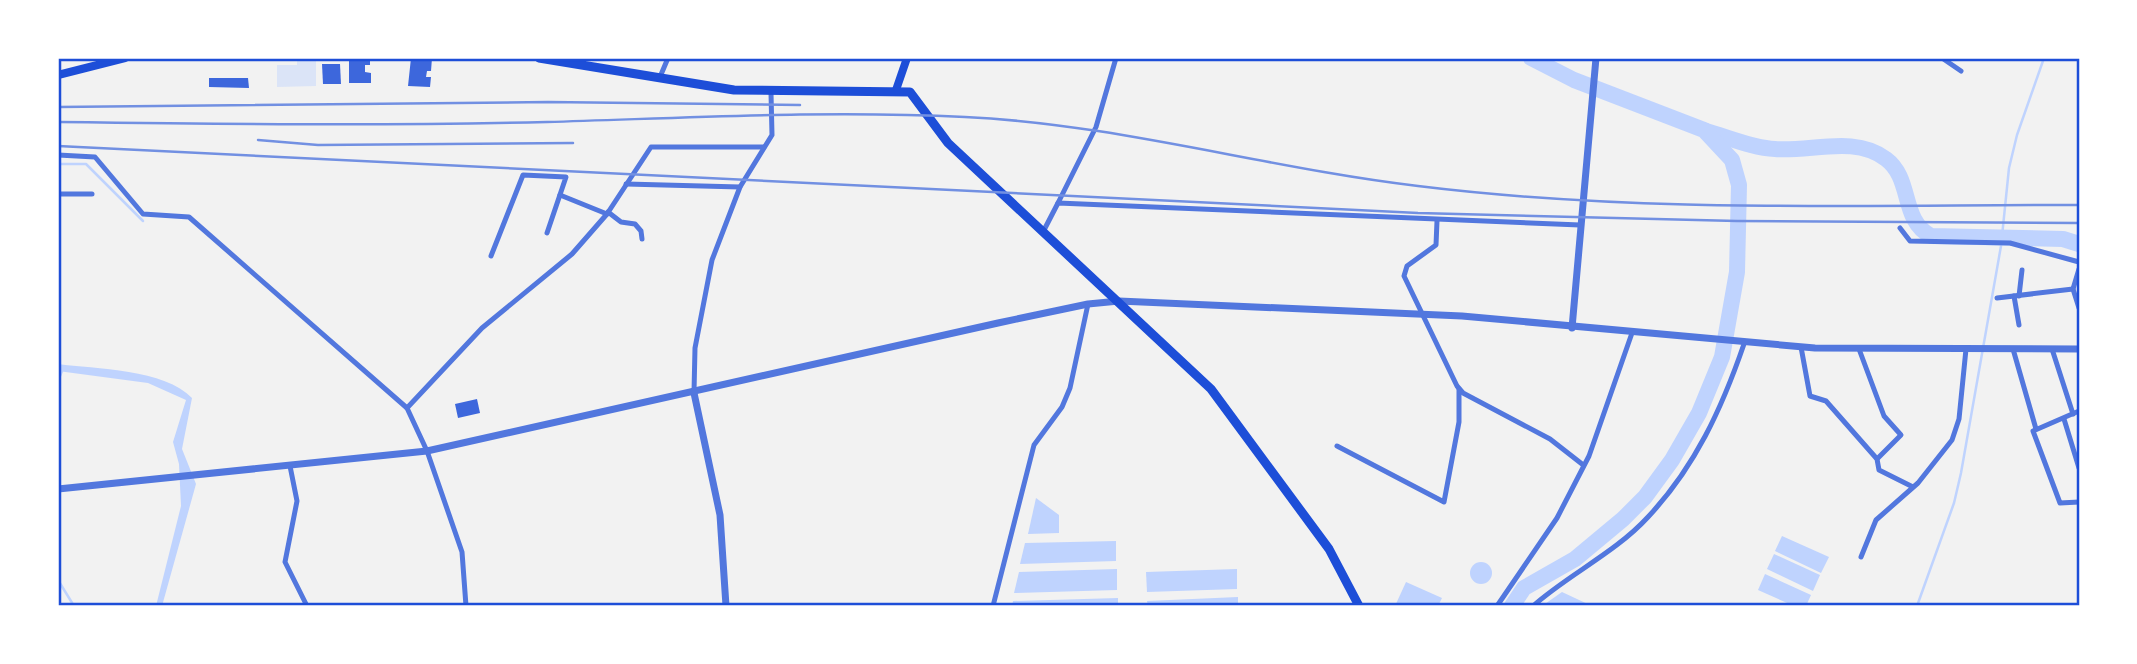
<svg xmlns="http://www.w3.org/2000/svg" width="2137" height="664" viewBox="0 0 2137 664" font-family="Helvetica,sans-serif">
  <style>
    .green { fill: #dbe4f7 }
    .water { fill: #bfd3fe }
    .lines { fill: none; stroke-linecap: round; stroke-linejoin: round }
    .stream { stroke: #bfd3fe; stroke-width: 2.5 }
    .river { stroke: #bfd3fe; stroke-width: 16 }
    .building { fill: #3d67dc }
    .minor { stroke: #5277de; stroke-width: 5 }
    .tertiary { stroke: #5277de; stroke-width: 7 }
    .secondary { stroke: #1d4ed8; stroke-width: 8 }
    .primary { stroke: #1d4ed8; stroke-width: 9 }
    .rail { stroke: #7290e2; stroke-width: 2.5 }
    .neatline { fill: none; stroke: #1d4ed8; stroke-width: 2.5 }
  </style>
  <rect width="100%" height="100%" fill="#f2f2f2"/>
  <path class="green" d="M 297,58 L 316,58 L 316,86 L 277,87 L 277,65 L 297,65 Z"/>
  <g class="water">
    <path d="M 58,364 C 95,369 165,369 192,398 L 182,449 L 196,484 L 162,606 L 156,606 L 181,506 L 179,464 L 173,442 L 186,400 L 148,383 L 58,371 Z"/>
    <path d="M 1036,498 L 1059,515 L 1059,533 L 1028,534 Z"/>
    <path d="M 1782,536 L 1829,557 L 1821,573 L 1775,551 Z"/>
    <path d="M 1116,541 L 1116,561 L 1020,564 L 1025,543 Z"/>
    <path d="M 1774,554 L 1820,575 L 1813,591 L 1767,569 Z"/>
    <circle cx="1481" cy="573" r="11"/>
    <path d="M 1117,569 L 1117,590 L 1014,593 L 1019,572 Z"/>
    <path d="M 1237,569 L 1237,589 L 1147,592 L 1146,572 Z"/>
    <path d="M 1765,574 L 1811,595 L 1806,606 L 1794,606 L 1758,590 Z"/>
    <path d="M 1406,582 L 1442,598 L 1438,606 L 1395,606 Z"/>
    <path d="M 1562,592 L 1592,606 L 1542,606 Z"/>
    <path d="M 1238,597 L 1238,606 L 1148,606 L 1147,601 Z"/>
    <path d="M 1118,598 L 1118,606 L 1012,606 L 1013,601 Z"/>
  </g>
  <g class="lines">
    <g class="stream">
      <path d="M 58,164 L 86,164 L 143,221"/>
      <path d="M 58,381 L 62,371"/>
      <path d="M 58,580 L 74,606"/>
      <path d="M 1917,606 L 1954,503 L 1961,473 L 2001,246 L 2009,168 L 2017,135 L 2044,58"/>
    </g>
    <g class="river">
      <path d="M 1706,131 C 1728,137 1752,148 1775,149 C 1811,152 1855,135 1886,159 C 1913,179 1900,220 1931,236 L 2063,239 L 2079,244"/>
      <path d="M 1512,606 L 1524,588 L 1575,559 L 1623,519 L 1645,497 L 1672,460 L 1699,413 L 1722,357 L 1737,272 L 1739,185 L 1732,160 L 1704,130 L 1574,80 L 1531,58"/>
    </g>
  </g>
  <g class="building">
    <path d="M 349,58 L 370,58 L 370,65 L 365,65 L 365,72 L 371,73 L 371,83 L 349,83 Z"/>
    <path d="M 411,58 L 432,58 L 431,71 L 427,71 L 426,77 L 431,77 L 430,87 L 408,86 Z"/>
    <path d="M 322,64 L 340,64 L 341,84 L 323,84 Z"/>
    <path d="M 209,78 L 248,78 L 249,88 L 209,87 Z"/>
    <path d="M 477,399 L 480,413 L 458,418 L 455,404 Z"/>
  </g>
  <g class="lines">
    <g class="minor">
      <path d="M 1942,58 L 1961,71"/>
      <path d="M 660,77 L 668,58"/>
      <path d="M 58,155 L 95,157 L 143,214 L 189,217 L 407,408 L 427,451 L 462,552 L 466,606"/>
      <path d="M 626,184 L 740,187"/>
      <path d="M 58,194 L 92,194"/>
      <path d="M 560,195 L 607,214"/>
      <path d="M 1058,203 L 1096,127 L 1116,58"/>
      <path d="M 608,212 L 621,222 L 635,224 L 641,231 L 642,239"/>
      <path d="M 1437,221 L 1436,245 L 1407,266 L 1404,276 L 1457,386 L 1463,393 L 1550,439 L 1582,464"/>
      <path d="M 1900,228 L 1910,241 L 2010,243 L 2079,262"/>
      <path d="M 1043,232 L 1058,203 L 1580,225"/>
      <path d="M 491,256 L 523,175 L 566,177 L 547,233"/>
      <path d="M 2079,269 L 2073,289 L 2079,308"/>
      <path d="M 2014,296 L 2019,325"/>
      <path d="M 2019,296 L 2022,270"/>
      <path d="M 1997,298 L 2073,289"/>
      <path d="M 1801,347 L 1810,396 L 1826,401 L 1877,459 L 1879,470 L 1913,487"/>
      <path d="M 1859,349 L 1884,416 L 1901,435 L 1877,459"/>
      <path d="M 2013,349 L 2036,429"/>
      <path d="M 2052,349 L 2073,414"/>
      <path d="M 694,392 L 695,348 L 712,260 L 740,187 L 772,135 L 771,93"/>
      <path d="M 407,408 L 482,328 L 572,254 L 607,214 L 651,147 L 764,147"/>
      <path d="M 2079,411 L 2033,431 L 2060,503 L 2079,502"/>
      <path d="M 2064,419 L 2079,468"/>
      <path d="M 1337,446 L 1444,502 L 1459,422 L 1459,389"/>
      <path d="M 290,466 L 297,501 L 285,562 L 307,606"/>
      <path d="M 1861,557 L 1876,520 L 1918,483 L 1952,440 L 1959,419 L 1966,349"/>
      <path d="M 993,606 L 1034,445 L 1062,407 L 1070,388 L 1088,304"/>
      <path d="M 1497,606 L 1557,518 L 1589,456 L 1632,333"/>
      <path d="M 1533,606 C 1569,574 1615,553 1648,517 C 1695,467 1722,408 1744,344"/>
    </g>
    <g class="tertiary">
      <path d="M 1572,328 L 1596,58"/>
      <path d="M 694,393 L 720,515 L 726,606"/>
      <path d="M 58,489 L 427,451 L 998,323 L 1088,304 L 1119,301 L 1462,316 L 1815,348 L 2079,349"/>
    </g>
    <g class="secondary">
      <path d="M 58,75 L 125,58"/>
      <path d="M 896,90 L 907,58"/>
    </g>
    <path class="primary" d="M 539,58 L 734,90 L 910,92 L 948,143 L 1211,389 L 1329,549 L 1359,606"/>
    <g class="rail">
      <path d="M 58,107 L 548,102 L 800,105"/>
      <path d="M 58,122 C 221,124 384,126 547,122 C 686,118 825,110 965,117 C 1117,124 1266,168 1418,186 C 1636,213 1859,205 2079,205"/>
      <path d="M 258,140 L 318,145 L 573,143"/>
      <path d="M 58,146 L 1418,213 L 1737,221 L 2079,223"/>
    </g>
  </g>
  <rect width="2137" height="664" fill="none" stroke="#ffffff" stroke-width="119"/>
  <rect x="60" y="60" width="2018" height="544" class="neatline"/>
</svg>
